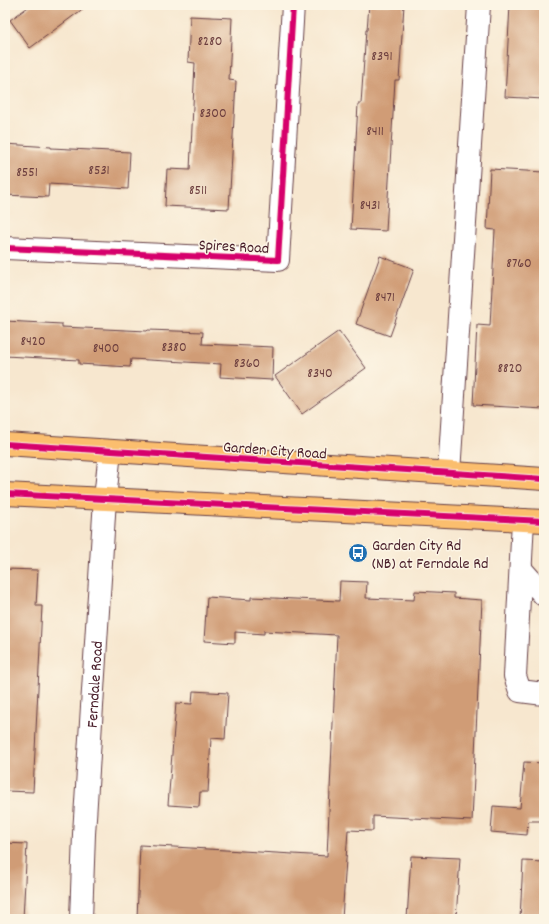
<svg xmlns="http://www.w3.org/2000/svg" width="549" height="924" viewBox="0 0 549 924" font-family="Dekko,sans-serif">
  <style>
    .building { fill: #d09c76 }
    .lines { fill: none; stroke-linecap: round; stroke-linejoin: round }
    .minor-casing { stroke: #643d44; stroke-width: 24 }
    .major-casing { stroke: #643d44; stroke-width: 24 }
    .minor { stroke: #fff; stroke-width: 22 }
    .major { stroke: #fbbe6e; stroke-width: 22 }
    .cycleway-casing { stroke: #fcf5e5; stroke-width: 8 }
    .cycleway { stroke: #d6006c; stroke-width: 6 }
    .labels { text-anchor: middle; stroke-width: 3; stroke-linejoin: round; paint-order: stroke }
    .number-label { font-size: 14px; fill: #6c3e3e }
    .street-label { font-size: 16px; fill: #4a1f2b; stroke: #fcf5e5 }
    .poi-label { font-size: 16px; fill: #4a1f2b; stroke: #fcf5e5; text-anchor: start }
  </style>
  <rect width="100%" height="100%" fill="#fcf5e5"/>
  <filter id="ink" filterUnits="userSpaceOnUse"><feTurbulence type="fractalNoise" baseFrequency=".025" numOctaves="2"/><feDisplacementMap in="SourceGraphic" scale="8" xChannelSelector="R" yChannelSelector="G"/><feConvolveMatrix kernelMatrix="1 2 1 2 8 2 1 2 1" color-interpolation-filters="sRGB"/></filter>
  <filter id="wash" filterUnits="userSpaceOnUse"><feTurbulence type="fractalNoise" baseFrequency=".012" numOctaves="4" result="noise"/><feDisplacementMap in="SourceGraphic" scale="16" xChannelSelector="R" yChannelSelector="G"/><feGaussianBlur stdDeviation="0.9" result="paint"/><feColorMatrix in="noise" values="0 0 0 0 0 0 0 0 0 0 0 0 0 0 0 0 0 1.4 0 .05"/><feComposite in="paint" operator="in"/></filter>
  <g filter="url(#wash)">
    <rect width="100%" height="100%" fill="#f7e7cf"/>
    <g id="blocks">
      <g class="building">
        <path d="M 31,5 L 88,5 L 30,48 L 10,20 Z"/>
        <path d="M 369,5 L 404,5 L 399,80 L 395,80 L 386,231 L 351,229 L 358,104 L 361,104 L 366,30 L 367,30 Z"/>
        <path d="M 510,5 L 544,5 L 544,99 L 505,97 Z"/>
        <path d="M 190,16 L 232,18 L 229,80 L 236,81 L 229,209 L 165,206 L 167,169 L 190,170 L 195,63 L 188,62 Z"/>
        <path d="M 5,144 L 51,147 L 51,148 L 130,152 L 128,189 L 49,184 L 48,197 L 5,195 Z"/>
        <path d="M 490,169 L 544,172 L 544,409 L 473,405 L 477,325 L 490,326 L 495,230 L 487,229 Z"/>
        <path d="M 380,256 L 414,269 L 390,336 L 356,324 Z"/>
        <path d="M 5,321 L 62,324 L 62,327 L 147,331 L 148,330 L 203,332 L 202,344 L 273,347 L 272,380 L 220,377 L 221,364 L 131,359 L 130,367 L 79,364 L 79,360 L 5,356 Z"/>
        <path d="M 339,331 L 366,368 L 302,414 L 275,376 Z"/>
        <path d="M 5,569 L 38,570 L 36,606 L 42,606 L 33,792 L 5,791 Z"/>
        <path d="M 340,581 L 367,582 L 366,598 L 414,600 L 415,591 L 454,593 L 454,598 L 482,600 L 472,821 L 373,816 L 373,831 L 348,830 L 342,919 L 137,919 L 140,845 L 327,856 L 337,635 L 264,631 L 264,634 L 235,632 L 235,643 L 204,641 L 207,597 L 251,600 L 251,597 L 339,601 Z"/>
        <path d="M 193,691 L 228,693 L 225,739 L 211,738 L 208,792 L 200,792 L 199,807 L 168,805 L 176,703 L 192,704 Z"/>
        <path d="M 524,762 L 544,763 L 544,821 L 528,821 L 527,835 L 491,832 L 493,806 L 520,808 Z"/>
        <path d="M 5,843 L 27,844 L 23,919 L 5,919 Z"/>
        <path d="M 411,856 L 460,858 L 456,919 L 407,919 Z"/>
        <path d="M 523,861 L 544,862 L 544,919 L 520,919 Z"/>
      </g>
    </g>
  </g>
  <g filter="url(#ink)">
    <use href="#blocks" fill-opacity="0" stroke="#643d44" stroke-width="1"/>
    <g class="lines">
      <defs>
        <g id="minor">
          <path d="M 5,248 L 278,260 L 293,5"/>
          <path d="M 449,473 L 479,5"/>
          <path d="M 523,520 L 515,676 L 520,691 L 544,694"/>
          <path d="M 521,569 L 544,595"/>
          <path id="s1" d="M 81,919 L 84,834 L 105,499 L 110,451"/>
        </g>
        <g id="major">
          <path d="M 5,444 L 544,479"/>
          <path d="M 5,494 L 544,521"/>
        </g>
      </defs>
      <use href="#minor" class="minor-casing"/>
      <use href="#major" class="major-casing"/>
      <use href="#minor" class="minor"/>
      <use href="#major" class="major"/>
      <defs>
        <g id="cycleway">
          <path d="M 5,248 L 278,260 L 293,5"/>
          <path d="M 5,444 L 544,479"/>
          <path d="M 5,494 L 544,521"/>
        </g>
      </defs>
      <use href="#cycleway" class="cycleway-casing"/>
      <use href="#cycleway" class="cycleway"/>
    </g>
  </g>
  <defs>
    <symbol id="bus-disc" viewBox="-11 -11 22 22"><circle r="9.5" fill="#1f6fb2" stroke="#fcf5e5"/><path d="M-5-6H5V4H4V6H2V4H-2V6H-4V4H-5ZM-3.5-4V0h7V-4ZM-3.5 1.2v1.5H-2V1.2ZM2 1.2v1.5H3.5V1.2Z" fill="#fff"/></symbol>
  </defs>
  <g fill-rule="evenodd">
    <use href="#bus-disc" x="347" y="542" width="22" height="22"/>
  </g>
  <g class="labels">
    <g class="number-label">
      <text x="210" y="45">8280</text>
      <text x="382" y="60">8391</text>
      <text x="213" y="117">8300</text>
      <text x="375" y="135">8411</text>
      <text x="99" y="174">8531</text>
      <text x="27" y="176">8551</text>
      <text x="198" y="194">8511</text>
      <text x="370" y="209">8431</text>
      <text x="519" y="267">8760</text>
      <text x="385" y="301">8471</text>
      <text x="33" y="345">8420</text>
      <text x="174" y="351">8380</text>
      <text x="106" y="352">8400</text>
      <text x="247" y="367">8360</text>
      <text x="510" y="372">8820</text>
      <text x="320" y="377">8340</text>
    </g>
    <g class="street-label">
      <text transform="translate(234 245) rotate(3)" y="6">Spires Road</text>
      <text transform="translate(275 449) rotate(4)" y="6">Garden City Road</text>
      <text dy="6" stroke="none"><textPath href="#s1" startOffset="235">Ferndale Road</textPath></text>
    </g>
    <g class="poi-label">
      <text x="372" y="550">Garden City Rd<tspan x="372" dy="18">(NB) at Ferndale Rd</tspan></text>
    </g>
  </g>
  <rect width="549" height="924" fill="none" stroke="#fcf5e5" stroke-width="20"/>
</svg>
